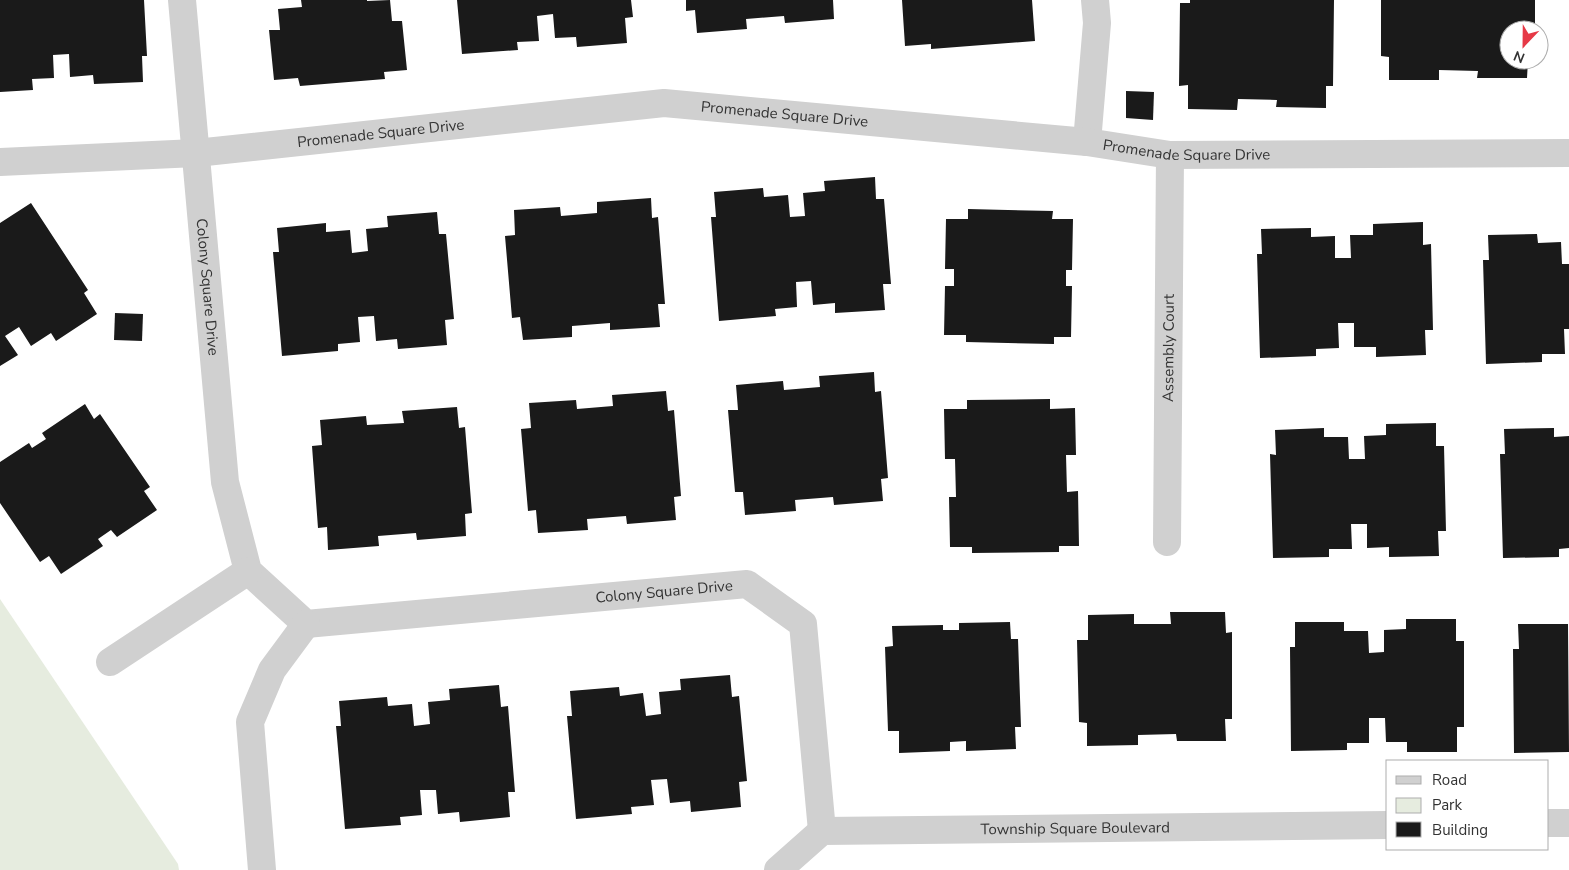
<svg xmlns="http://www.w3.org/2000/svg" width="1569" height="870" viewBox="0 0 1569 870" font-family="'Nunito Sans',sans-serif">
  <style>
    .green { fill: #e6ecdf }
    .building { fill: #1a1a1a }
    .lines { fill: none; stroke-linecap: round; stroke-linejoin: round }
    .minor { stroke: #d0d0d0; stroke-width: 28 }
    .labels { text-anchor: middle; stroke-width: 5; stroke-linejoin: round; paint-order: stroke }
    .street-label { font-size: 15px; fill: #333; stroke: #fff }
  </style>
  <rect width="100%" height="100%" fill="#fff"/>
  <path class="green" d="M 0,599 L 178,864 L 179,870 L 0,870 Z"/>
  <g class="building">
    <path d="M 0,0 L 144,0 L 147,56 L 142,56 L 143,82 L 94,84 L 93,75 L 70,77 L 69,54 L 53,55 L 54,78 L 32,79 L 33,90 L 0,92 Z"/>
    <path d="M 301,0 L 367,0 L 367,1 L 390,0 L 392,21 L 402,21 L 407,70 L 384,72 L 385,79 L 300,86 L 298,78 L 274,80 L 269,30 L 280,30 L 278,9 L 302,7 Z"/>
    <path d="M 457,0 L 631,0 L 633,17 L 625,18 L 627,43 L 577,47 L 576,37 L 555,38 L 553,14 L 537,16 L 539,41 L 517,42 L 518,50 L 462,54 Z"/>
    <path d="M 686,0 L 833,0 L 834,19 L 785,23 L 784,16 L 746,19 L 747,29 L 697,33 L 695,10 L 686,11 Z"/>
    <path d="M 902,0 L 1032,0 L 1035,41 L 931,49 L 931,44 L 905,46 Z"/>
    <path d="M 1190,0 L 1334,0 L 1333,86 L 1326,86 L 1326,108 L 1276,107 L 1277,100 L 1238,99 L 1237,110 L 1188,109 L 1188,85 L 1179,86 L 1180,3 L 1190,3 Z"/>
    <path d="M 1381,0 L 1535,0 L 1535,30 L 1509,30 L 1509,60 L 1528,60 L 1527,78 L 1477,78 L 1478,71 L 1439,70 L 1439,80 L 1389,80 L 1389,57 L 1381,56 Z"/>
    <path d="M 1126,91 L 1154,92 L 1153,120 L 1126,118 Z"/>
    <path d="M 875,177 L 876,199 L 884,199 L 891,284 L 883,284 L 885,310 L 835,313 L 835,303 L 813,305 L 811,281 L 796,282 L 797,307 L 775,309 L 776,316 L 719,321 L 711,217 L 716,217 L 714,192 L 763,188 L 764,197 L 788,195 L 790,217 L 805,216 L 803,193 L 825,191 L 824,181 Z"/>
    <path d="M 651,198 L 652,218 L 658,217 L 665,304 L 658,304 L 660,327 L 610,330 L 610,323 L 572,326 L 572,337 L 523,340 L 520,317 L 512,318 L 505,236 L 515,235 L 514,210 L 560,207 L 561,216 L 597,213 L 597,202 Z"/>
    <path d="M 31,203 L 88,290 L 84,293 L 97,314 L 56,341 L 51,333 L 31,346 L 19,327 L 5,336 L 18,355 L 0,366 L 0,223 Z"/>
    <path d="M 968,209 L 1053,211 L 1052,219 L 1073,219 L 1072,270 L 1066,270 L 1066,286 L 1072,286 L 1071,337 L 1054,337 L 1054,344 L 966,342 L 966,335 L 944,335 L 945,286 L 954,286 L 954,269 L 945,269 L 946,219 L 968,219 Z"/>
    <path d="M 437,212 L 439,234 L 446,234 L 454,319 L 445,320 L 447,345 L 398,349 L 397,339 L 376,341 L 374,316 L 358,317 L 360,342 L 338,344 L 338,351 L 282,356 L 273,252 L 279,252 L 277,228 L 326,223 L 326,232 L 350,230 L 352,253 L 368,251 L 366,229 L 388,227 L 387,216 Z"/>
    <path d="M 1423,222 L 1423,245 L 1431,244 L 1433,330 L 1425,330 L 1426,355 L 1376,357 L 1376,347 L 1354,347 L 1354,323 L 1338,323 L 1339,348 L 1316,349 L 1316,356 L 1260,358 L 1257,254 L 1262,254 L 1261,229 L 1311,228 L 1311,237 L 1335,236 L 1335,258 L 1351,258 L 1350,235 L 1373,235 L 1373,224 Z"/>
    <path d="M 1537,234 L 1538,243 L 1561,242 L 1562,264 L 1569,264 L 1569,329 L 1564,329 L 1565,354 L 1542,354 L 1542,362 L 1486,364 L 1483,260 L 1489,260 L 1488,235 Z"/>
    <path d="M 115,313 L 143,314 L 142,341 L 114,340 Z"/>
    <path d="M 874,372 L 875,392 L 881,391 L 888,478 L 881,479 L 883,501 L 834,505 L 833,497 L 795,500 L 796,511 L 745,515 L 743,492 L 735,492 L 728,410 L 738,410 L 736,385 L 783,381 L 784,390 L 820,387 L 819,376 Z"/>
    <path d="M 666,391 L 668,411 L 674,410 L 681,496 L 674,497 L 676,520 L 627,524 L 626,516 L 587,519 L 588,530 L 538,533 L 536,510 L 528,511 L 521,429 L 531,428 L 529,403 L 576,400 L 577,409 L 613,406 L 612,395 Z"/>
    <path d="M 1050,399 L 1050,409 L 1075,408 L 1076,455 L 1066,455 L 1067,492 L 1078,491 L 1079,546 L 1059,546 L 1059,552 L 972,553 L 972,547 L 950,547 L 949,497 L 956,497 L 955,459 L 945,459 L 944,409 L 967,409 L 967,400 Z"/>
    <path d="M 85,404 L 94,419 L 100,414 L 150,487 L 144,491 L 157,510 L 117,537 L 111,530 L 98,539 L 103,546 L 61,574 L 49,556 L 40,562 L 0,503 L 0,462 L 29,443 L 32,448 L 46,439 L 42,433 Z"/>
    <path d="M 457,407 L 459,428 L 465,427 L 472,513 L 465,514 L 466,536 L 417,540 L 416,533 L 378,536 L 379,546 L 328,550 L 327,527 L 318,528 L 312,446 L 322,445 L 320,420 L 366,416 L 367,425 L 404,423 L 402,411 Z"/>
    <path d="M 1436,423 L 1436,446 L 1444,446 L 1446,531 L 1438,531 L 1439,556 L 1389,557 L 1389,547 L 1367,548 L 1367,524 L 1351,524 L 1352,549 L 1329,549 L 1329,557 L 1273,558 L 1270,454 L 1276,455 L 1275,430 L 1324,428 L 1324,437 L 1348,437 L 1349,459 L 1365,459 L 1364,436 L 1386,435 L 1386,424 Z"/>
    <path d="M 1554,428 L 1554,437 L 1569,436 L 1569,548 L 1559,549 L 1559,557 L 1503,558 L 1500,454 L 1505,454 L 1504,429 Z"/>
    <path d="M 1170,612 L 1225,612 L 1226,633 L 1232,632 L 1232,719 L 1225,719 L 1226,741 L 1177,741 L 1176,734 L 1138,735 L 1138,745 L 1087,746 L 1087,723 L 1079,722 L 1077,640 L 1088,640 L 1088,615 L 1134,614 L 1134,624 L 1171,624 Z"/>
    <path d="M 1406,619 L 1456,619 L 1456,641 L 1464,641 L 1464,727 L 1457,727 L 1457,752 L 1407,752 L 1407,742 L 1386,742 L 1385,718 L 1369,718 L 1369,743 L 1347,743 L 1347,750 L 1291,751 L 1290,647 L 1295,647 L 1295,622 L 1344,622 L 1344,631 L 1368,631 L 1369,653 L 1384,652 L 1384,630 L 1406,629 Z"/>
    <path d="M 1010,622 L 1011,639 L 1018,639 L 1021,727 L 1015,727 L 1016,749 L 966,751 L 966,741 L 950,742 L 950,751 L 899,753 L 899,731 L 888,731 L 885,647 L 893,646 L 892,626 L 943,625 L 943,630 L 959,630 L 959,623 Z"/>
    <path d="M 1518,624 L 1568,624 L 1569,752 L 1514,753 L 1513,649 L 1519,649 Z"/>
    <path d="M 730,675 L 732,697 L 739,696 L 747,781 L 739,782 L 741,807 L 691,812 L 690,801 L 670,803 L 667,779 L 651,780 L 654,805 L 631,807 L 632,814 L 576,819 L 567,716 L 572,716 L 570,691 L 619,687 L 620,696 L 643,693 L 646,716 L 661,714 L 659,692 L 681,690 L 680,679 Z"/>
    <path d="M 499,685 L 501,707 L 508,706 L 515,792 L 508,792 L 510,817 L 460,822 L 459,812 L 438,814 L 436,790 L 420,790 L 422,815 L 400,817 L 401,825 L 345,829 L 336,726 L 341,726 L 339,701 L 387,697 L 388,706 L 412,704 L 414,726 L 430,724 L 428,702 L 450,700 L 449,689 Z"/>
  </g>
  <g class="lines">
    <g class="minor">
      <path id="s1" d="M 182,0 L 225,482 L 248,571 L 306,624 L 747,584 L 803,624 L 822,831"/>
      <path d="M 1087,142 L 1097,23 L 1095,0"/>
      <path id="s2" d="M 0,162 L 196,153 L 664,103 L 1087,142 L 1170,155 L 1569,153"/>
      <path id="s3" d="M 1167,542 L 1170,155"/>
      <path d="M 110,662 L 248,571"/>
      <path d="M 1548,823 L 1569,823"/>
      <path d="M 262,870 L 250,722 L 272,670 L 306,624"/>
      <path id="s4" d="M 778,870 L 822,831 L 1388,825"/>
    </g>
  </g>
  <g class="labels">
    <g class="street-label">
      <text dy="5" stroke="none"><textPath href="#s2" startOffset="788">Promenade Square Drive</textPath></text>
      <text dy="5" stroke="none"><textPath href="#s2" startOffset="382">Promenade Square Drive</textPath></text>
      <text dy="5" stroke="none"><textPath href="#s2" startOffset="1192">Promenade Square Drive</textPath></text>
      <text dy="5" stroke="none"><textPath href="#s1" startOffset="288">Colony Square Drive</textPath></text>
      <text dy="5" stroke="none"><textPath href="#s3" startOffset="194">Assembly Court</textPath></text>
      <text dy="5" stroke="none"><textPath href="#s1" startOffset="1014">Colony Square Drive</textPath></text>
      <text dy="5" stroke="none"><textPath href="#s4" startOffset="312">Township Square Boulevard</textPath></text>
    </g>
  </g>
  <rect x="1386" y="760" width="162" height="90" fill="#ffffff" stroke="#adadad"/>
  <rect x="1396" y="776" width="25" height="8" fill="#d0d0d0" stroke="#adadad"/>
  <text x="1432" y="785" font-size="15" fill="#333333">Road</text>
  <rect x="1396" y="798" width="25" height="15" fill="#e6ecdf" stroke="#adadad"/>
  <text x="1432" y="810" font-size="15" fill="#333333">Park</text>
  <rect x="1396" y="822" width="25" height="15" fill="#1a1a1a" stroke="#adadad"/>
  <text x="1432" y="835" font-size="15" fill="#333333">Building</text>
  <g transform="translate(1524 45) rotate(202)"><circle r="24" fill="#ffffff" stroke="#adadad"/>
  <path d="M0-4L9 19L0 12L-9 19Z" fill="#e63946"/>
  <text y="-8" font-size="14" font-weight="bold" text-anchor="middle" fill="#333333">N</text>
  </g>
</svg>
